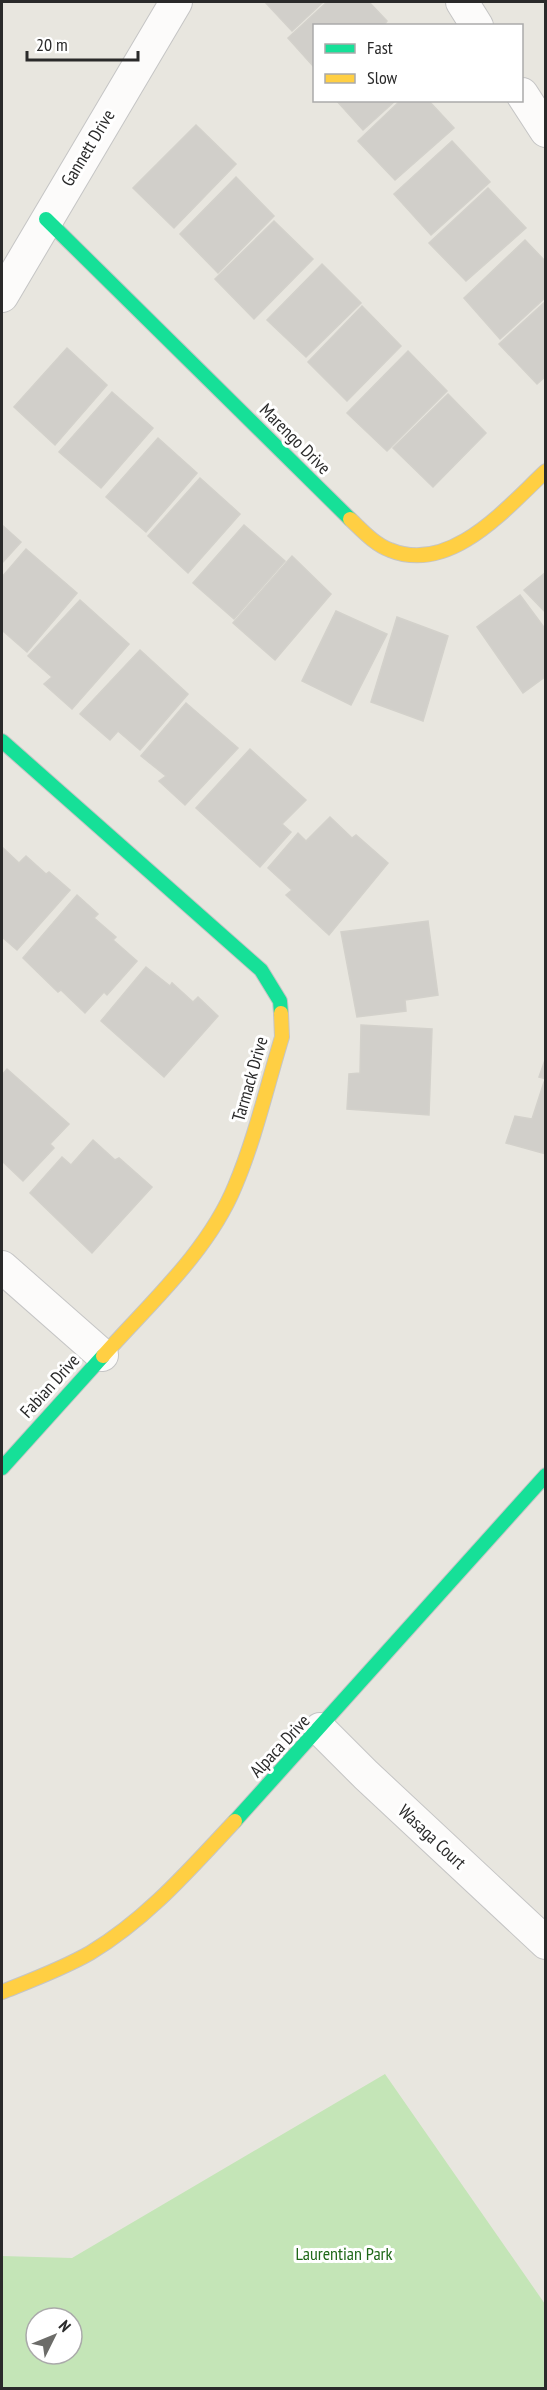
<svg xmlns="http://www.w3.org/2000/svg" width="547" height="2390" viewBox="0 0 547 2390" font-family="'PT Sans Narrow',sans-serif">
  <style>
    .green { fill: #c4e5b7; fill-rule: evenodd }
    .building { fill: #d1cfca; stroke: #d3d1cb; stroke-width: 1.5 }
    .lines { fill: none; stroke-linecap: round; stroke-linejoin: round }
    .street-casing { stroke: #c5c5c5; stroke-width: 34 }
    .fast-casing { stroke: #c5c5c5; stroke-width: 16 }
    .slow-casing { stroke: #c5c5c5; stroke-width: 16 }
    .street { stroke: #fcfbfa; stroke-width: 32 }
    .fast { stroke: #16e098; stroke-width: 14 }
    .slow { stroke: #ffcf43; stroke-width: 14 }
    .labels { text-anchor: middle; stroke-width: 6; stroke-linejoin: round; paint-order: stroke }
    .street-label { font-size: 18px; fill: #2a2a2a; stroke: #fff }
    .park-label { font-size: 18px; fill: #1f6818; stroke: #fff }
  </style>
  <rect width="100%" height="100%" fill="#e8e6df"/>
  <path class="green" d="M 385,2074 L 545,2304 L 545,2388 L 2,2388 L 2,2256 L 72,2258 ZM 36,2318 L 72,2318 L 72,2354 L 36,2354 Z"/>
  <g class="building">
    <path d="M 265,2 L 323,2 L 292,31 Z"/>
    <path d="M 327,2 L 369,2 L 387,21 L 383,26 L 314,26 L 314,67 L 288,38 Z"/>
    <path d="M 336,100 L 396,100 L 363,130 Z"/>
    <path d="M 401,100 L 428,100 L 454,128 L 395,180 L 358,141 Z"/>
    <path d="M 196,125 L 236,164 L 174,228 L 133,188 Z"/>
    <path d="M 452,141 L 490,182 L 431,235 L 394,194 Z"/>
    <path d="M 236,177 L 274,216 L 218,273 L 180,234 Z"/>
    <path d="M 488,188 L 526,228 L 466,281 L 429,243 Z"/>
    <path d="M 274,221 L 313,259 L 254,319 L 215,279 Z"/>
    <path d="M 525,240 L 546,262 L 546,297 L 500,339 L 464,298 Z"/>
    <path d="M 322,264 L 361,303 L 306,357 L 267,320 Z"/>
    <path d="M 546,301 L 546,376 L 537,384 L 499,344 Z"/>
    <path d="M 362,306 L 401,346 L 347,401 L 308,362 Z"/>
    <path d="M 67,348 L 107,385 L 55,445 L 14,407 Z"/>
    <path d="M 408,351 L 447,391 L 387,451 L 347,413 Z"/>
    <path d="M 112,392 L 153,428 L 101,488 L 59,452 Z"/>
    <path d="M 448,394 L 486,433 L 433,487 L 393,448 Z"/>
    <path d="M 158,438 L 197,473 L 146,532 L 106,497 Z"/>
    <path d="M 200,478 L 240,514 L 188,573 L 148,536 Z"/>
    <path d="M 2,525 L 21,542 L 2,563 Z"/>
    <path d="M 244,525 L 285,561 L 234,619 L 193,583 Z"/>
    <path d="M 26,549 L 77,593 L 27,652 L 3,631 L 2,633 L 2,577 Z"/>
    <path d="M 292,556 L 331,594 L 275,660 L 233,623 Z"/>
    <path d="M 546,572 L 546,613 L 524,590 Z"/>
    <path d="M 520,595 L 546,630 L 546,676 L 523,693 L 477,627 Z"/>
    <path d="M 80,600 L 129,644 L 72,709 L 44,684 L 52,677 L 28,656 Z"/>
    <path d="M 336,611 L 387,634 L 351,705 L 302,681 Z"/>
    <path d="M 397,617 L 448,636 L 423,721 L 371,702 Z"/>
    <path d="M 140,650 L 188,694 L 140,750 L 118,731 L 110,740 L 80,714 Z"/>
    <path d="M 186,703 L 238,748 L 185,805 L 159,781 L 166,776 L 141,756 Z"/>
    <path d="M 250,749 L 306,800 L 282,824 L 291,832 L 260,867 L 196,808 Z"/>
    <path d="M 330,817 L 352,838 L 356,835 L 388,863 L 329,935 L 286,895 L 292,890 L 268,868 L 298,833 L 306,841 Z"/>
    <path d="M 2,847 L 19,863 L 26,856 L 46,874 L 49,872 L 70,890 L 17,950 L 2,937 Z"/>
    <path d="M 77,895 L 98,914 L 94,918 L 116,937 L 113,940 L 137,961 L 107,995 L 104,992 L 85,1013 L 61,990 L 58,992 L 23,958 Z"/>
    <path d="M 428,921 L 438,995 L 405,1000 L 406,1011 L 357,1017 L 341,932 Z"/>
    <path d="M 146,967 L 170,986 L 172,983 L 193,1002 L 198,997 L 218,1016 L 164,1077 L 101,1021 Z"/>
    <path d="M 361,1025 L 432,1029 L 429,1115 L 347,1109 L 349,1074 L 360,1073 Z"/>
    <path d="M 546,1057 L 546,1079 L 539,1077 Z"/>
    <path d="M 7,1069 L 69,1124 L 50,1144 L 54,1148 L 23,1181 L 2,1161 L 2,1075 Z"/>
    <path d="M 544,1082 L 546,1082 L 546,1154 L 506,1143 L 515,1116 L 532,1119 Z"/>
    <path d="M 93,1140 L 115,1160 L 119,1158 L 152,1187 L 92,1253 L 30,1193 L 62,1157 L 71,1165 Z"/>
  </g>
  <g class="lines">
    <defs>
      <g id="street">
        <path d="M 462,2 L 477,26"/>
        <path d="M 522,94 L 546,131"/>
        <path d="M 2,296 L 176,2"/>
        <path d="M 2,1267 L 102,1355"/>
        <path d="M 320,1729 L 366,1775 L 546,1943"/>
      </g>
      <g id="fast">
        <path d="M 46,219 L 350,519"/>
        <path d="M 2,741 L 261,970 L 280,1001 L 281,1013"/>
        <path d="M 2,1468 L 103,1356"/>
        <path d="M 235,1821 L 546,1475"/>
      </g>
      <g id="slow">
        <path d="M 350,519 C 362,530 374,544 390,550 C 451,575 507,507 546,471"/>
        <path d="M 103,1356 C 149,1304 208,1252 235,1186 C 255,1139 267,1086 282,1037 L 281,1013"/>
        <path d="M 2,1992 C 32,1980 62,1969 90,1953 C 147,1919 190,1869 235,1821"/>
      </g>
    </defs>
    <use href="#street" class="street-casing"/>
    <use href="#fast" class="fast-casing"/>
    <use href="#slow" class="slow-casing"/>
    <use href="#street" class="street"/>
    <use href="#fast" class="fast"/>
    <use href="#slow" class="slow"/>
  </g>
  <g class="labels">
    <g class="street-label">
      <text transform="translate(88 148) rotate(-59)" y="6">Gannett Drive</text>
      <text transform="translate(295 439) rotate(45)" y="6">Marengo Drive</text>
      <text transform="translate(250 1079) rotate(-74)" y="6">Tarmack Drive</text>
      <text transform="translate(50 1386) rotate(-48)" y="6">Fabian Drive</text>
      <text transform="translate(280 1746) rotate(-47)" y="6">Alpaca Drive</text>
      <text transform="translate(432 1837) rotate(43)" y="6">Wasaga Court</text>
    </g>
    <g class="park-label">
      <text x="344" y="2260">Laurentian Park</text>
    </g>
  </g>
  <rect width="547" height="2390" fill="none" stroke="#2a2a2a" stroke-width="6"/>
  <rect x="313" y="24" width="210" height="78" fill="#ffffff" stroke="#aaaaaa" stroke-width="1.5"/>
  <rect x="325" y="44" width="30" height="9" fill="#16e098" stroke="#aaaaaa" stroke-width="1.5"/>
  <text x="367" y="54" font-size="18" fill="#2a2a2a">Fast</text>
  <rect x="325" y="74" width="30" height="9" fill="#ffcf43" stroke="#aaaaaa" stroke-width="1.5"/>
  <text x="367" y="84" font-size="18" fill="#2a2a2a">Slow</text>
  <g transform="translate(54 2336) rotate(47)"><circle r="28" fill="#ffffff" stroke="#aaaaaa" stroke-width="1.5"/>
  <path d="M0-4.5L10 22L0 15L-10 22Z" fill="#6c6c69"/>
  <text y="-9" font-size="16" font-weight="bold" text-anchor="middle" fill="#2a2a2a">N</text>
  </g>
  <path d="M27 51v9h111v-9" fill="none" stroke="#2a2a2a" stroke-width="3"/>
  <text x="36" y="51" font-size="18" fill="#2a2a2a" stroke="#ffffff" stroke-width="4.5" paint-order="stroke">20 m</text>
</svg>
